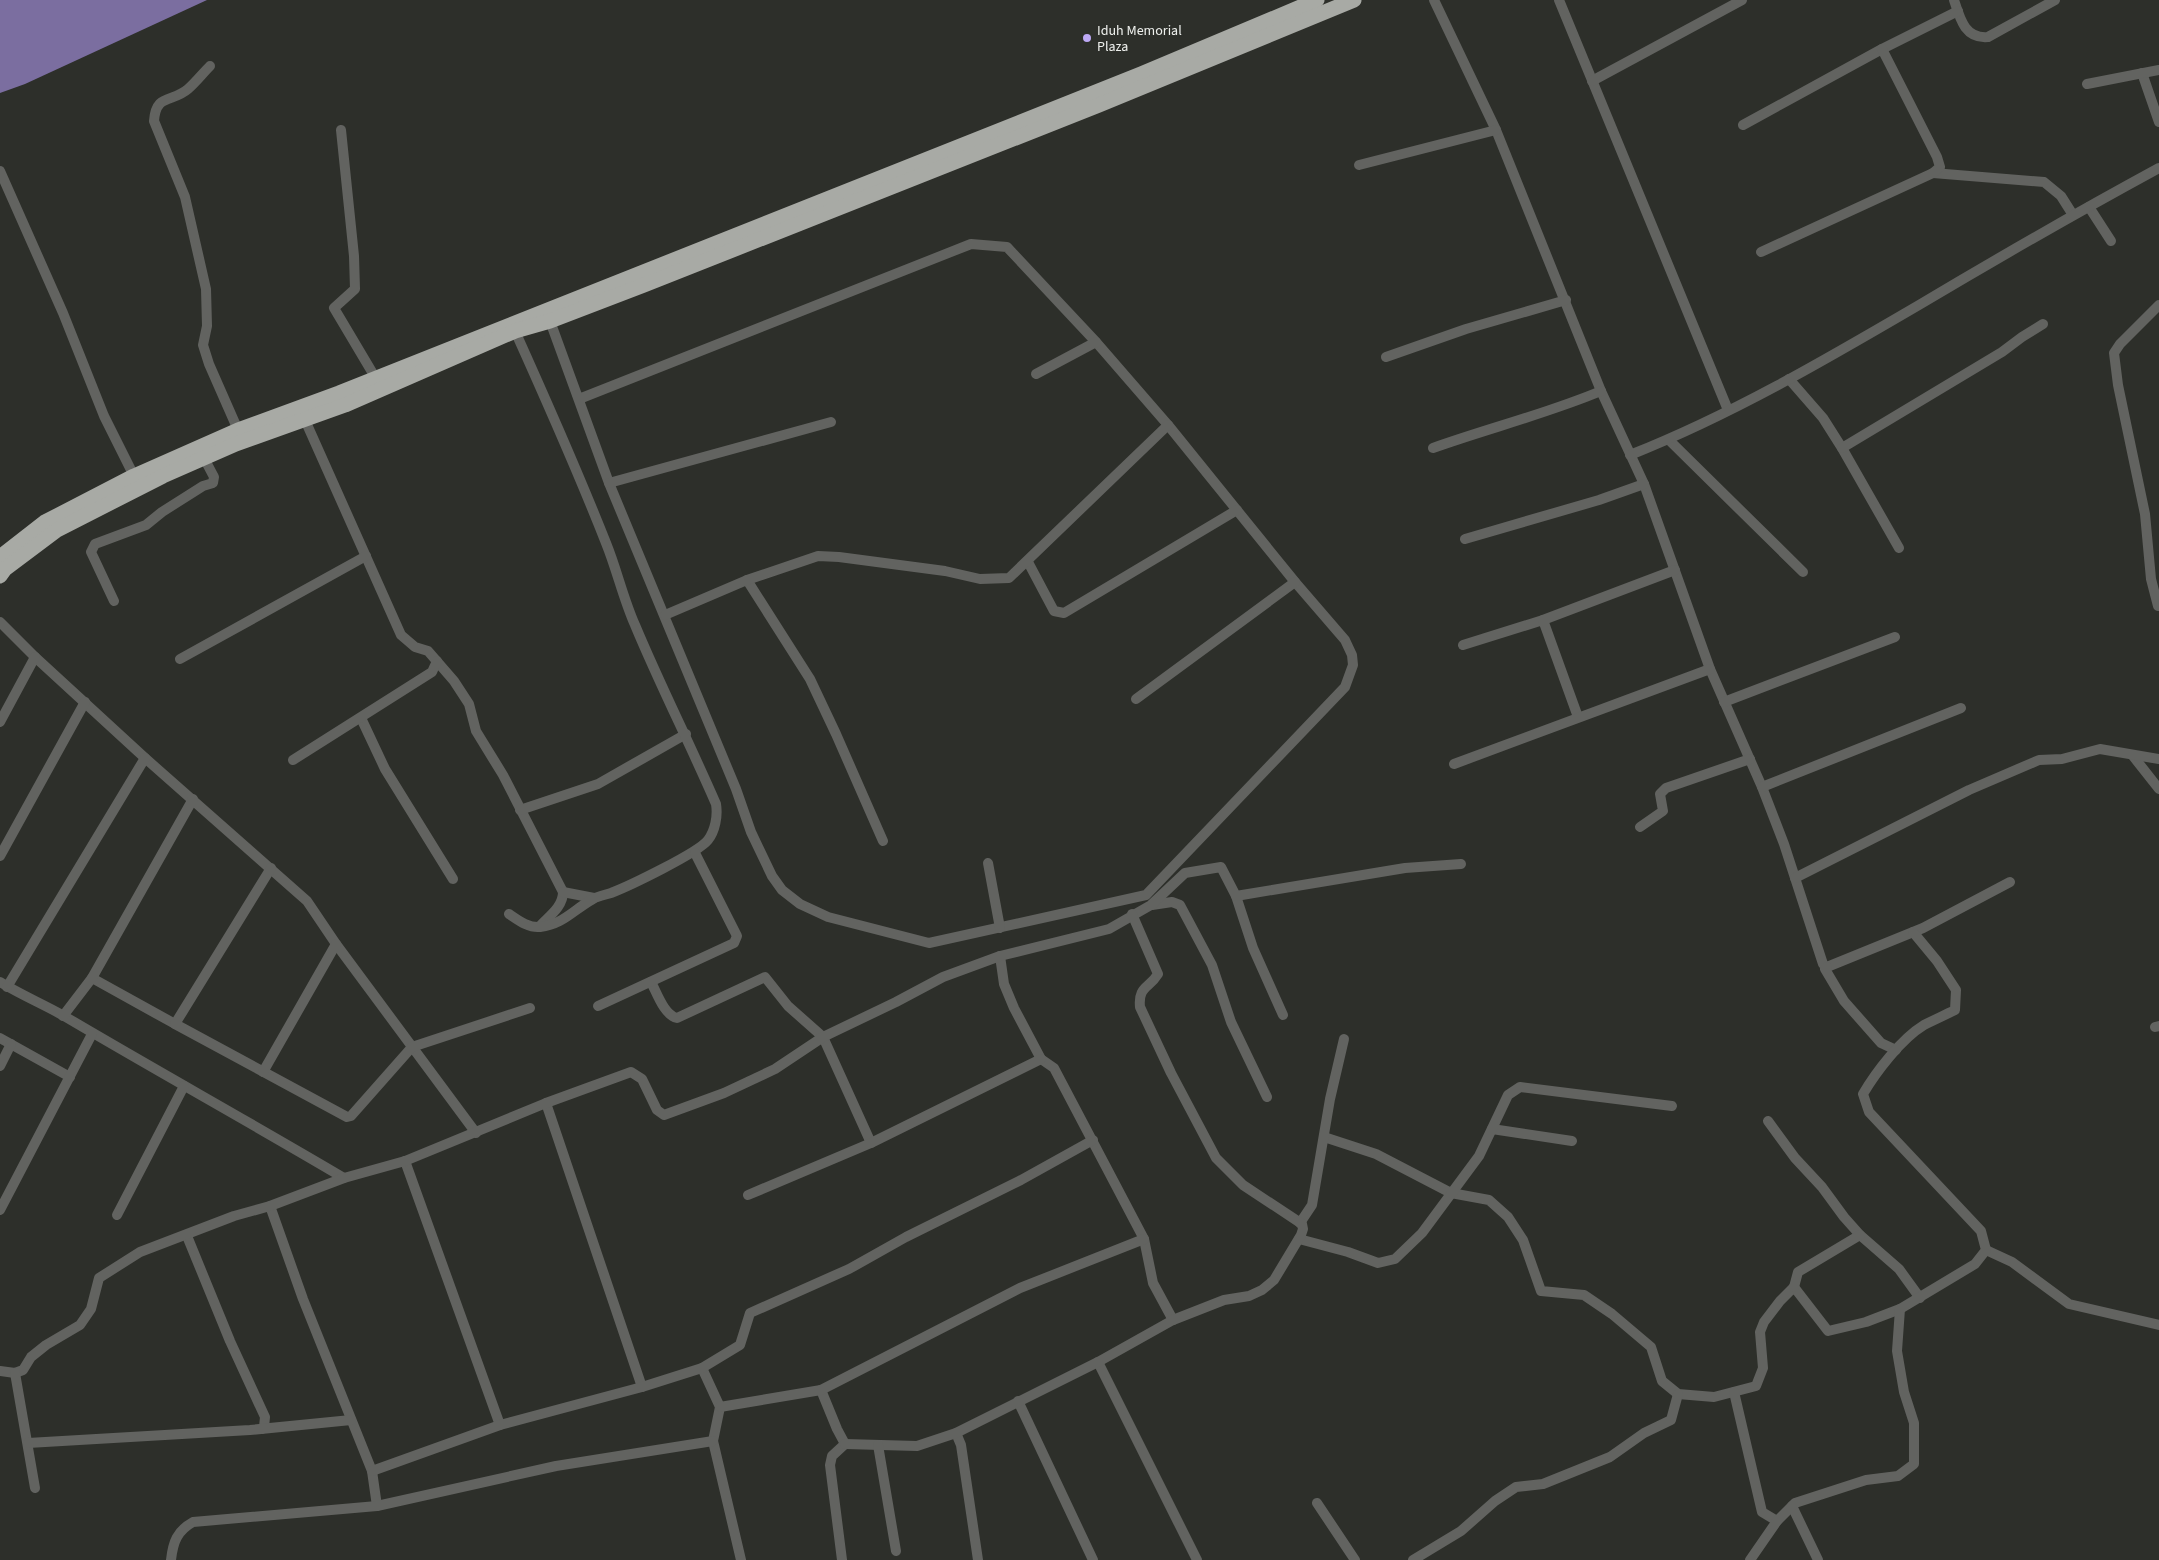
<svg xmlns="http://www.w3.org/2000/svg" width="2159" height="1560" viewBox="0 0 2159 1560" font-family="'Source Sans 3',sans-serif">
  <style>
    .water { fill: #7b6ea0 }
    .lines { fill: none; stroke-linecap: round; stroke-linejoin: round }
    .minor { stroke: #626360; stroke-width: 10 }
    .highway { stroke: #a8aaa5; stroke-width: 15 }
    .poi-dot { fill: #bda9f5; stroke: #2d2f2a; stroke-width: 2 }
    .labels { text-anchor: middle; stroke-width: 4; stroke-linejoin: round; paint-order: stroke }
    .poi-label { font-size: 14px; fill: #eef0ed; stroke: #2d2f2a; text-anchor: start }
  </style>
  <rect width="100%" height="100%" fill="#2d2f2a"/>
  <path class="water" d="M 0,0 L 207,0 L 25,84 L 0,93 Z"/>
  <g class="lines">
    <g class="minor">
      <path d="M 1434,0 L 1496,130 L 1601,391 L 1644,484 L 1710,669 L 1762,787 L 1784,844 L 1823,964 L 1827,967 L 1923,928 L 2010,882"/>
      <path d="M 1559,0 L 1728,410"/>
      <path d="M 1954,0 C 1960,19 1965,39 1988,37 L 2055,0"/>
      <path d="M 210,66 C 203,73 196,82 188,89 C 172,103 156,93 154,121 L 185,197 L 206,289 L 207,326 L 203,345 L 209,364 L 238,430"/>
      <path d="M 2142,73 L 2159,122"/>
      <path d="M 1592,81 L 1742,0"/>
      <path d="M 2087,84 L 2159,70"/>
      <path d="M 1743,125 L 1882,49 L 1958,11"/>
      <path d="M 341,130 L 354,256 L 355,289 L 334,308 L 375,377"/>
      <path d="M 1359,165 L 1496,130"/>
      <path d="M 0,171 L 63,313 L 104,416 L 134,476"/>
      <path d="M 1933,173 L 2044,182 L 2061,196 L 2073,215"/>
      <path d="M 2089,207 L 2111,241"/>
      <path d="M 1761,252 L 1933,173 L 1940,167 L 1937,157 L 1882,49"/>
      <path d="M 550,321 L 609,483 L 736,789 L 751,832 L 772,876 L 782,890 L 800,904 L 828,917 L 929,943 L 1146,895 L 1345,687 L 1353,665 L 1352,655 L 1345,640 L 1295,582 L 1168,425 L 1096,342 L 1007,247 L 971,244 L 579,399"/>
      <path d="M 1386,357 L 1466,329 L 1566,300"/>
      <path d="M 1036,374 L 1096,342"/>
      <path d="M 1789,379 L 1823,418 L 1842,448 L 1899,548"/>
      <path d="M 305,420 L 401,635 L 415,647 L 428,651 L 454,681 L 469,704 L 476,731 L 503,775 L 563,892 C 563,907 549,916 539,927"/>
      <path d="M 1669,440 L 1803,572"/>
      <path d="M 1433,448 C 1489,428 1546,414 1601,391"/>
      <path d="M 1842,448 L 2002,352 L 2022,337 L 2043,324"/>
      <path d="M 1630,455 C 1731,415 1825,360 1919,305 C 1998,258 2078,212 2159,168"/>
      <path d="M 609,483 L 831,422"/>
      <path d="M 1465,539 L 1599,500 L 1644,484"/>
      <path d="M 1028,562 L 1054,611 L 1064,613 L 1237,510"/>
      <path d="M 747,580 L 810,679 L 836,734 L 883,841"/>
      <path d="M 114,601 L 91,552 L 95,544 L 146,525 L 162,512 L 203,486 L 213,483 L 214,477 L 204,458"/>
      <path d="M 2158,606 L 2151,579 L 2145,514 L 2118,385 L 2114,353 L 2120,344 L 2159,305"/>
      <path d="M 665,615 L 747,580 L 818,556 L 839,557 L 945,571 L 980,579 L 1009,578 L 1168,425"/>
      <path d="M 0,622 L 35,657 L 145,758 L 307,901 L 336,944 L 476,1133"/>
      <path d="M 1463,645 L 1543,620"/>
      <path d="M 180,659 L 366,556"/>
      <path d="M 1136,699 L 1295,582"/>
      <path d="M 1724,702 L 1895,637"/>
      <path d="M 1578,717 L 1543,620 L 1675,570"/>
      <path d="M 361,718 L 385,769 L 453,879"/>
      <path d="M 0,722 L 35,657"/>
      <path d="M 2133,756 L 2159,789"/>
      <path d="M 293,760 L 432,672 L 437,661"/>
      <path d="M 1454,764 L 1710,669"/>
      <path d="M 1762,787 L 1961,708"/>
      <path d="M 520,810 L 598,784 L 686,734"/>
      <path d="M 1640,827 L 1663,811 L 1660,794 L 1666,788 L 1750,759"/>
      <path d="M 0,856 L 85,702"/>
      <path d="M 988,863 L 1000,928"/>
      <path d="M 1795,878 L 1969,790 L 2039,760 L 2062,759 L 2100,749 L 2159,759"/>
      <path d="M 563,892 L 594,898"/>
      <path d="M 1236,896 L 1253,948 L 1283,1015"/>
      <path d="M 1152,905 L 1172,902 L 1180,905 L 1212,965 L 1231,1022 L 1267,1097"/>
      <path d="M 509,914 C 518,920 528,928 540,927 C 564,924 573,910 593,899 C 598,896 605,895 611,893 C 629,886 698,853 708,840 C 715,831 718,816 716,804 C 690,744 660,685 635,625 C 623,598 617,570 606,543 C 578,472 547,402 515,331"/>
      <path d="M 1000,956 L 1004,984 L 1014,1008 L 1041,1059 L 1054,1068 L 1144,1239 L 1153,1283 L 1173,1320"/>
      <path d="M 1827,967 L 1825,969 L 1844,1001 L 1881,1043 L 1896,1050"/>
      <path d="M 92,978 L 175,1024 L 271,868"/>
      <path d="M 0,982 C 21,995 43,1004 64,1016 C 157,1071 251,1123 344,1178"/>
      <path d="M 651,982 C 657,993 664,1015 677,1018 L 765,977 L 788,1006 L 823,1037 L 871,1143"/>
      <path d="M 7,987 L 145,758"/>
      <path d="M 598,1006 L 734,943 L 737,936 L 695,853"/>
      <path d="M 63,1016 L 92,978 L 193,799"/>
      <path d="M 175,1024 L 347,1117 L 351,1116 L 412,1047 L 530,1008"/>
      <path d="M 2155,1027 L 2159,1026"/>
      <path d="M 0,1038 L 70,1077"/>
      <path d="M 0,1066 L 11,1044"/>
      <path d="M 263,1072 L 336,944"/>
      <path d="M 546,1103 L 642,1387"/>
      <path d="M 1768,1121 L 1795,1158 L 1822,1187 L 1844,1217 L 1860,1235 L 1899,1269 L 1920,1298"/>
      <path d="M 1492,1129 L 1572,1141"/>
      <path d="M 1324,1137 L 1376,1154 L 1451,1193 L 1489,1200 L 1508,1217 L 1523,1240 L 1541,1291 L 1584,1295 L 1612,1314 L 1651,1347 L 1662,1381 L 1678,1394 L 1714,1397 L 1756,1386 L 1763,1368 L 1760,1332 L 1764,1322 L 1780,1301 L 1794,1287 L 1828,1331 L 1866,1322 L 1900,1309"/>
      <path d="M 405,1161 L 500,1425"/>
      <path d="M 748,1195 L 871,1143 L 1041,1059"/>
      <path d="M 270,1206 L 303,1299 L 372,1471 L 377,1506"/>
      <path d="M 0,1210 L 92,1034"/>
      <path d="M 117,1215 L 184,1086"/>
      <path d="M 1300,1223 L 1312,1205 L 1330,1099 L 1344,1039"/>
      <path d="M 187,1236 L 230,1341 L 265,1417 L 264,1427 L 262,1429"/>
      <path d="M 1299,1239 L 1348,1252 L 1378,1263 L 1395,1259 L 1422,1233 L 1479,1156 L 1508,1095 L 1520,1087 L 1672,1106"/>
      <path d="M 1986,1250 L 2012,1262 L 2069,1304 L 2159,1325"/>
      <path d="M 1794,1287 L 1798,1272 L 1860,1235"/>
      <path d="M 1098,1362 L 1197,1560"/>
      <path d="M 702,1368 L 720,1407 L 713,1441 L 741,1560"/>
      <path d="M 0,1371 L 15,1373 L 23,1370 L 31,1357 L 46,1345 L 80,1325 L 91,1309 L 99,1278 L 140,1252 L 234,1216 L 270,1206 L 344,1178 L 405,1161 L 546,1103 L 631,1072 L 642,1079 L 657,1110 L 664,1115 L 724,1093 L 775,1069 L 823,1037 L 896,1002 L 943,977 L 1000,956 L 1109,929 L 1151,905 L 1185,873 L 1221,867 L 1236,896 L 1405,868 L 1461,864"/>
      <path d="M 15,1373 L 35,1488"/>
      <path d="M 821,1390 L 837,1429 L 845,1444 L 832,1456 L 830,1465 L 842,1560"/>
      <path d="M 1734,1392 L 1762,1512 L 1777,1521"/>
      <path d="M 1018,1401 L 1093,1560"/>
      <path d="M 720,1407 L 821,1390 L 1020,1288 L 1144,1239"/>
      <path d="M 956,1433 L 961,1445 L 978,1560"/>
      <path d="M 28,1443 L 250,1430 L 351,1420"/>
      <path d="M 845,1444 L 917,1446 L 956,1433 L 1098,1362 L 1173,1320 L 1224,1300 L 1249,1296 L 1262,1290 L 1274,1280 L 1301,1235 L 1303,1229 L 1302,1224 L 1243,1185 L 1216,1158 L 1171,1073 L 1140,1007 C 1138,986 1149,989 1158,974 L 1132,914"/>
      <path d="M 878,1445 L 896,1551"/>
      <path d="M 372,1471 L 500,1425 L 642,1387 L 702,1368 L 740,1345 L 750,1313 L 849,1269 L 906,1237 L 1021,1180 L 1093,1140"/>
      <path d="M 1317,1503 L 1355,1560"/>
      <path d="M 1792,1506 L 1818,1560"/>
      <path d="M 171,1560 C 173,1542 177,1531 193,1522 L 377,1506 L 556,1466 L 713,1441"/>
      <path d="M 1413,1560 L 1461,1531 L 1495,1501 L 1516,1487 L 1543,1484 L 1610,1457 L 1644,1433 L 1671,1420 L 1678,1394"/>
      <path d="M 1750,1560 L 1777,1521 L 1795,1503 L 1866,1480 L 1898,1476 L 1914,1464 L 1914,1423 L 1904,1392 L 1897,1351 L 1900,1309 L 1975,1264 L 1986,1250 L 1981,1231 L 1869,1112 L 1863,1094 C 1876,1072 1901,1039 1924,1025 C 1934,1020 1945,1015 1955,1010 L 1956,990 L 1937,961 L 1913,932"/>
    </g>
    <g class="highway">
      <path d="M 0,557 L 45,522 L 134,476 L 238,430 L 339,393 L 817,203 L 1141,74 L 1317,0"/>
      <path d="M 0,576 L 5,569 L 57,530 L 163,476 L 236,444 L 345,405 L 515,331 L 550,321 L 644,285 L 1099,105 L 1354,0"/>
    </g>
  </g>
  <circle class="poi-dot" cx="1087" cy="38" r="5"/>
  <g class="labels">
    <g class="poi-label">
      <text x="1097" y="35">Iduh Memorial<tspan x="1097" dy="16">Plaza</tspan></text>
    </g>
  </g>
</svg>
